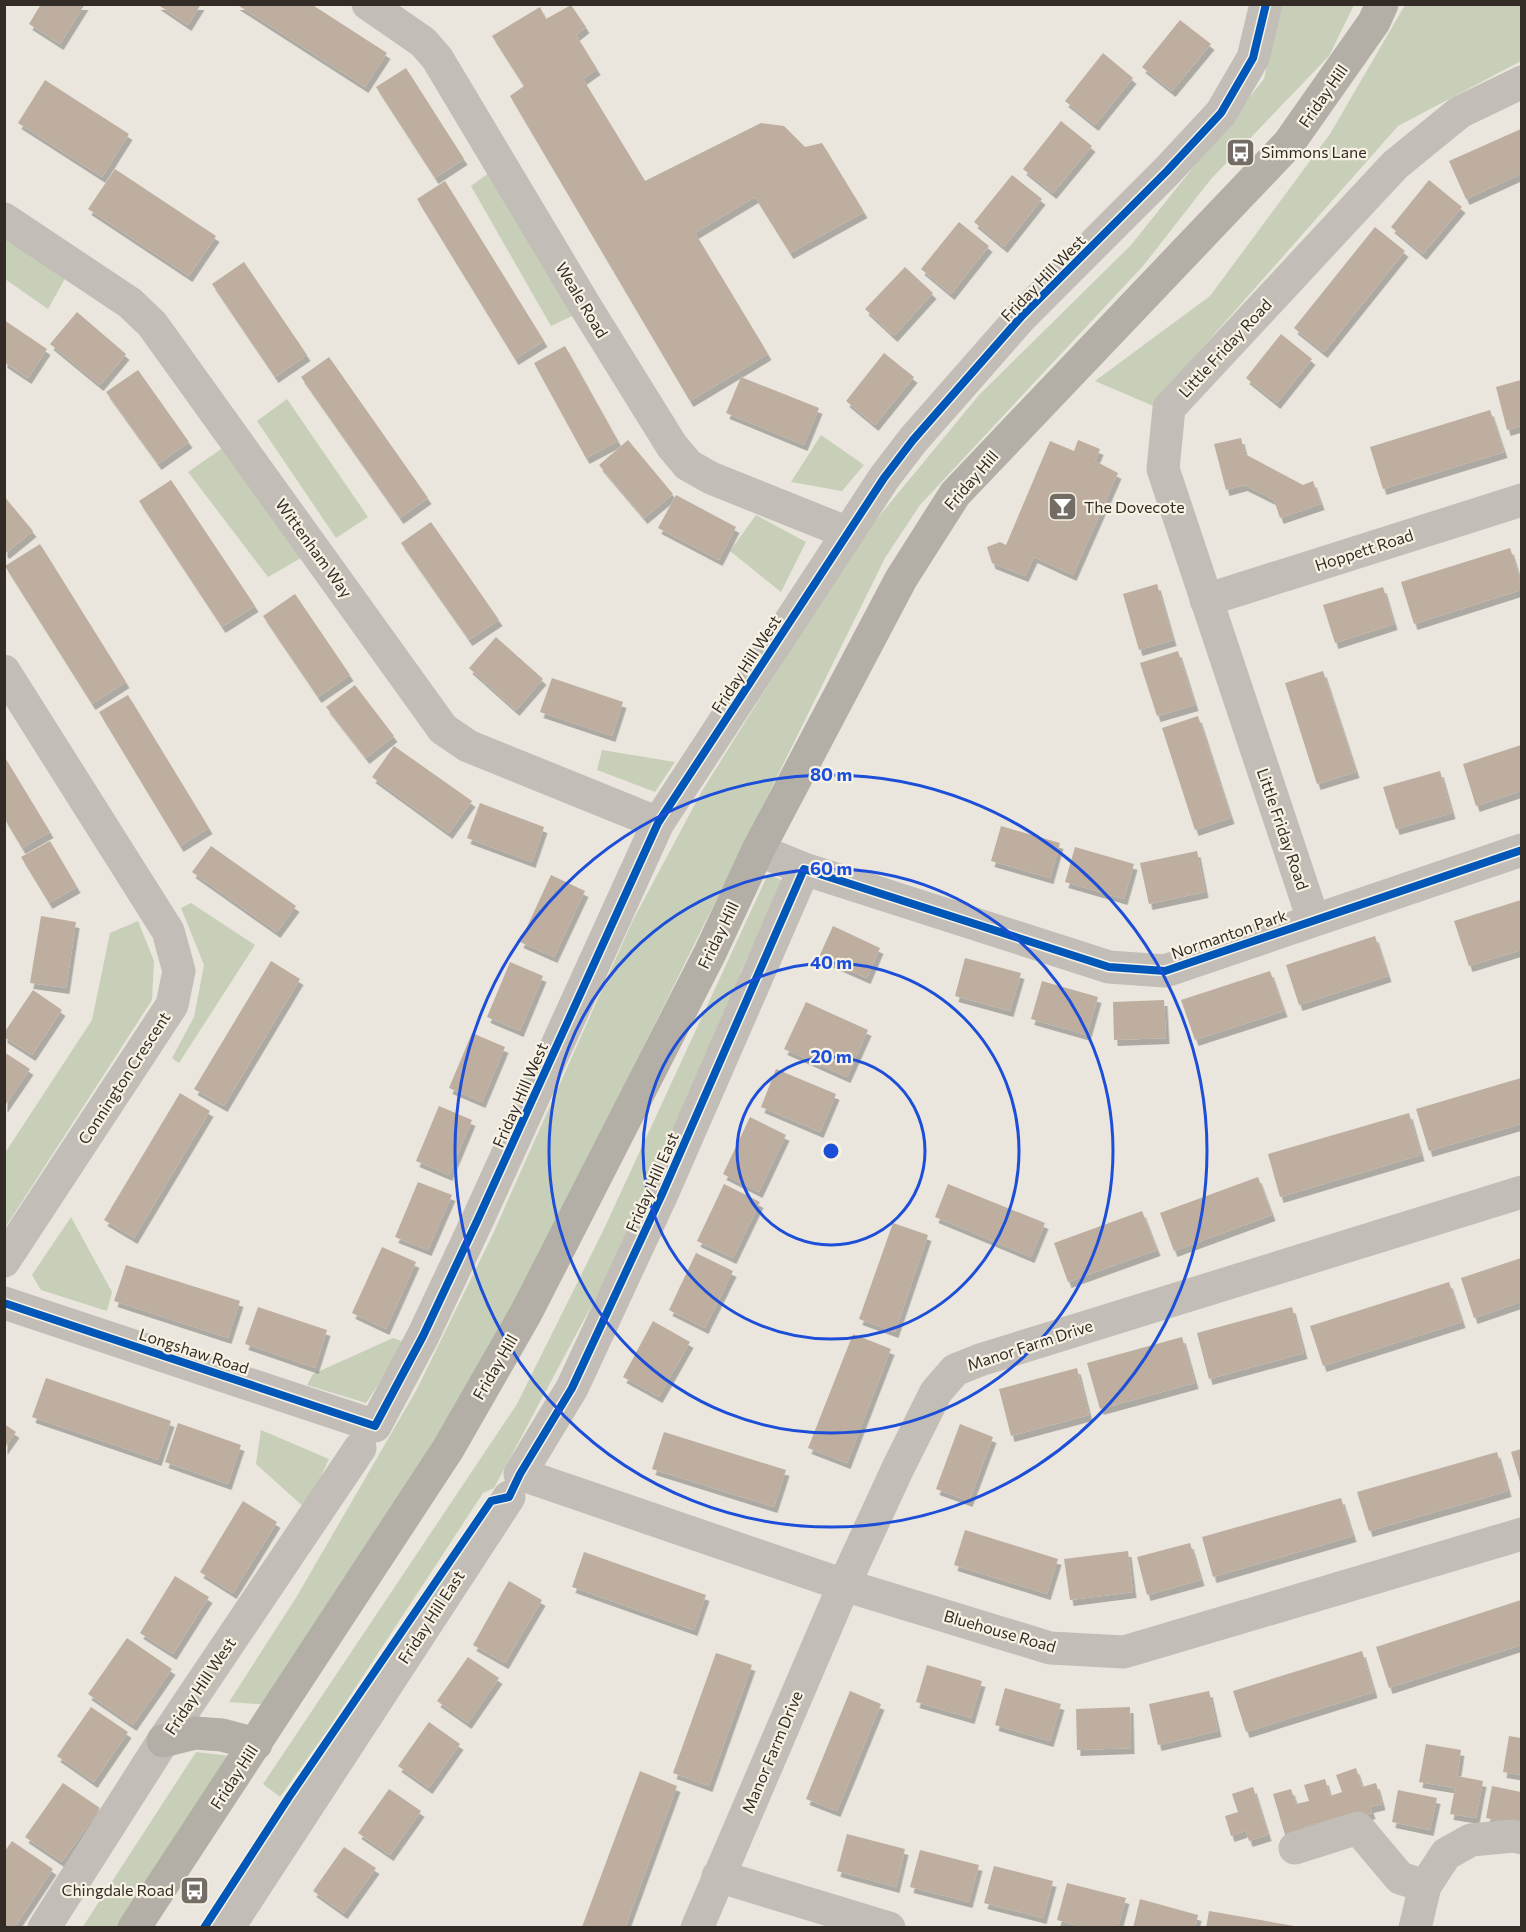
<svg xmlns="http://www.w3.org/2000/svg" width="1526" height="1932" viewBox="0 0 1526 1932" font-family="Commissioner,sans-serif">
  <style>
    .green { fill: #c7cfb8 }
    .building { fill: #bdaea0; filter: url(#shadow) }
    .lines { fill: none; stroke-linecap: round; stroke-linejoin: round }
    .street { stroke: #c2beb7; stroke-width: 33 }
    .secondary { stroke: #b3afa7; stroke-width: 33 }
    .cycleway-casing { stroke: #f7f2e4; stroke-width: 11 }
    .cycleway { stroke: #0057b8; stroke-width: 8 }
    .ring { fill: none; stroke: #1d4ed8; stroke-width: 3 }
    .labels { text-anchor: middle; stroke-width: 4.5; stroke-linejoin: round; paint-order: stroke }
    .street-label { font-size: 16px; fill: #332c26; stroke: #f7f2e4 }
    .poi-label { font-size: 16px; fill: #332c26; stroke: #f7f2e4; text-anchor: start }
    .centre { fill: #1d4ed8; stroke: #f7f2e4; stroke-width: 3 }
    .ring-label { font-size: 18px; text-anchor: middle; font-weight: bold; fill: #1d4ed8; stroke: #f7f2e4; stroke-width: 4.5; stroke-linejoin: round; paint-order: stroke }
  </style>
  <defs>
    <filter id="shadow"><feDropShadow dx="3.5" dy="6" stdDeviation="0" flood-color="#0004"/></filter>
  </defs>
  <rect width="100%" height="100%" fill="#eae6dd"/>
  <g class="green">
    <path d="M 1280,5 L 1354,5 L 1329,56 L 1211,179 L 1143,266 L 920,505 L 885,558 L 569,1198 L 443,1437 L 270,1705 L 229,1702 L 297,1596 L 417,1389 L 492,1236 L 633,920 L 702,791 L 857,543 L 979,395 L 1131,245 L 1264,79 Z"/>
    <path d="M 1405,5 L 1521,5 L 1521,61 L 1398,126 L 1174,380 L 1158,408 L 1095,381 L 1210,296 L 1330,134 Z"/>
    <path d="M 497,167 L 587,309 L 551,326 L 471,186 Z"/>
    <path d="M 4,230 L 68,273 L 48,309 L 5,279 Z"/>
    <path d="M 287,399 L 368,517 L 336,538 L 257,421 Z"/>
    <path d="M 821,435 L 864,465 L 842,491 L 791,482 Z"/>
    <path d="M 227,445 L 306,555 L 268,577 L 188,472 Z"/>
    <path d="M 756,515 L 806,542 L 781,592 L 730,551 Z"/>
    <path d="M 602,750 L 675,762 L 655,792 L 597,770 Z"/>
    <path d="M 768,874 L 783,881 L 740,973 L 743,975 L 602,1286 L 494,1488 L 483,1493 L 329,1728 L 280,1797 L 263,1784 L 517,1404 L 603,1231 Z"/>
    <path d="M 191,903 L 255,945 L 179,1063 L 172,1058 L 194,1017 L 204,965 L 181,908 Z"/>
    <path d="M 138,921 L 154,961 L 152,1000 L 5,1228 L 5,1153 L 92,1020 L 110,933 Z"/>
    <path d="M 71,1217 L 112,1292 L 107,1311 L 41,1290 L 32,1275 Z"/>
    <path d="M 393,1338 L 406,1343 L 366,1403 L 307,1385 L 313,1374 Z"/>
    <path d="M 261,1430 L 329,1459 L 306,1509 L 256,1464 Z"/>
    <path d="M 196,1752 L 240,1757 L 118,1927 L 82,1928 Z"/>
  </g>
  <g class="building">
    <path d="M 41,4 L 85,4 L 60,44 L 29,24 Z"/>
    <path d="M 157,4 L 201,4 L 188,25 Z"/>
    <path d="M 236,4 L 311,4 L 387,53 L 365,87 Z"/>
    <path d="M 571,5 L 586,27 L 576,35 L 597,69 L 583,79 L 645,181 L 761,123 L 784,126 L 805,147 L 822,143 L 864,212 L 790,253 L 755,197 L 695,233 L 768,354 L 690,401 L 510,96 L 524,86 L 492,36 L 540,7 L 546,19 Z"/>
    <path d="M 1180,20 L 1211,44 L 1172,91 L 1142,67 Z"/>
    <path d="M 1103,53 L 1133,78 L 1095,125 L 1065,101 Z"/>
    <path d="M 406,68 L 464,159 L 435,178 L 376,87 Z"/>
    <path d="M 45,80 L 129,134 L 102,177 L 18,123 Z"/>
    <path d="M 1061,121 L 1092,146 L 1053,193 L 1023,169 Z"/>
    <path d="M 1521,129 L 1521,174 L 1466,199 L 1449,161 Z"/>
    <path d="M 115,169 L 216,236 L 189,276 L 88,209 Z"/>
    <path d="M 1012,175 L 1042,199 L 1004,247 L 974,222 Z"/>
    <path d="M 1429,180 L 1462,207 L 1423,254 L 1391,227 Z"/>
    <path d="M 445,181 L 544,341 L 515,359 L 417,199 Z"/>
    <path d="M 959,222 L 989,246 L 951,294 L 921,269 Z"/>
    <path d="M 1375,227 L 1405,251 L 1324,352 L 1294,328 Z"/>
    <path d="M 244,262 L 307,355 L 275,377 L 212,284 Z"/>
    <path d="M 905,267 L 933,293 L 894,336 L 865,309 Z"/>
    <path d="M 77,312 L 126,354 L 100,385 L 50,344 Z"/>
    <path d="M 4,320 L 47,349 L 28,378 L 4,362 Z"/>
    <path d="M 1281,334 L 1312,359 L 1277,403 L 1246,378 Z"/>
    <path d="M 565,346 L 618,441 L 586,458 L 534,363 Z"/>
    <path d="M 884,353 L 914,377 L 875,425 L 846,401 Z"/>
    <path d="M 329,357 L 428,498 L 400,518 L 301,377 Z"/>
    <path d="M 138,370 L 189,442 L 158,464 L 106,392 Z"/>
    <path d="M 741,377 L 819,408 L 804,445 L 726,413 Z"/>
    <path d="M 1521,380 L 1521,426 L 1507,430 L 1496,387 Z"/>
    <path d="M 1490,410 L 1504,452 L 1383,489 L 1370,447 Z"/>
    <path d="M 1241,438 L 1245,454 L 1303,485 L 1313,481 L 1321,504 L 1280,518 L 1274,500 L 1244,485 L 1226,490 L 1214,444 Z"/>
    <path d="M 628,440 L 673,494 L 644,518 L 599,465 Z"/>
    <path d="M 1078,440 L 1100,449 L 1095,461 L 1118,473 L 1073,575 L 1034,557 L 1025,576 L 992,563 L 987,547 L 1000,542 L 1006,545 L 1050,441 L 1074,451 Z"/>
    <path d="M 171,480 L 255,606 L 222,627 L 139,501 Z"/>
    <path d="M 676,495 L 736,527 L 719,560 L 658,528 Z"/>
    <path d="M 4,496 L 33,531 L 6,553 L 4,551 Z"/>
    <path d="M 431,522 L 499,620 L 469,640 L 401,543 Z"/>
    <path d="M 40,544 L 126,682 L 92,704 L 5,566 Z"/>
    <path d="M 1510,548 L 1521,583 L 1521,590 L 1414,624 L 1401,582 Z"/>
    <path d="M 1157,584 L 1173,640 L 1139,650 L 1123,594 Z"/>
    <path d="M 1383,587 L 1394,624 L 1335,643 L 1323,605 Z"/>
    <path d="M 295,594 L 350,675 L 318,697 L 263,616 Z"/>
    <path d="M 496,637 L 543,679 L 516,710 L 469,668 Z"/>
    <path d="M 1178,651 L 1195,705 L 1157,716 L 1140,663 Z"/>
    <path d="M 1323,671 L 1356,772 L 1317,784 L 1285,683 Z"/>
    <path d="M 552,678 L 623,702 L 612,736 L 540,712 Z"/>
    <path d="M 355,685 L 394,736 L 366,758 L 326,707 Z"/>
    <path d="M 128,695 L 209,828 L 180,846 L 99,712 Z"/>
    <path d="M 1198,716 L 1231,818 L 1195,830 L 1162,728 Z"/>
    <path d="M 1521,745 L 1521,791 L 1476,806 L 1463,764 Z"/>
    <path d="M 394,746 L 472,801 L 449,833 L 372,777 Z"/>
    <path d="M 4,756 L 50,832 L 22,848 L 4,818 Z"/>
    <path d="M 1440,771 L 1452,813 L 1396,829 L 1383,787 Z"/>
    <path d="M 480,803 L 544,827 L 532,862 L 467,838 Z"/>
    <path d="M 1001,826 L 1060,843 L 1050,878 L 991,861 Z"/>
    <path d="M 50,841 L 77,887 L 49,903 L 21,857 Z"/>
    <path d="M 211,846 L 296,906 L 277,932 L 192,872 Z"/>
    <path d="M 1075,847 L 1134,864 L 1124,899 L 1065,882 Z"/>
    <path d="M 1197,851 L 1205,892 L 1149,904 L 1140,863 Z"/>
    <path d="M 551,875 L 585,891 L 554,957 L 520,942 Z"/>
    <path d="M 1521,900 L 1521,950 L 1469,966 L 1454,921 Z"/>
    <path d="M 41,916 L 76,922 L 66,988 L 30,983 Z"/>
    <path d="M 833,926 L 880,948 L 867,978 L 819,957 Z"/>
    <path d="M 1375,936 L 1388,976 L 1299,1005 L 1286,965 Z"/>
    <path d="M 965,958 L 1021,973 L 1010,1011 L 955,996 Z"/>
    <path d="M 271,961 L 300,979 L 224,1106 L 194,1089 Z"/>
    <path d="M 510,962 L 543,976 L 520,1031 L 487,1017 Z"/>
    <path d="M 1270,971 L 1284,1011 L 1195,1040 L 1181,1000 Z"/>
    <path d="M 1042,981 L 1098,997 L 1087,1035 L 1031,1019 Z"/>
    <path d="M 33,990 L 62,1010 L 32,1055 L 4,1037 L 4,1033 Z"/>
    <path d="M 1164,1000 L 1166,1038 L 1114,1040 L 1113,1002 Z"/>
    <path d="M 806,1002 L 868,1030 L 847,1077 L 784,1049 Z"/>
    <path d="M 472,1033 L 505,1047 L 482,1102 L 449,1088 Z"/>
    <path d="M 4,1052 L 30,1069 L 4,1107 Z"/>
    <path d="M 776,1069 L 836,1094 L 820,1132 L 761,1107 Z"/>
    <path d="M 1521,1078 L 1521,1124 L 1429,1151 L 1416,1109 Z"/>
    <path d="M 180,1093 L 210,1111 L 134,1238 L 104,1220 Z"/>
    <path d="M 439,1106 L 472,1120 L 449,1175 L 416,1161 Z"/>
    <path d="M 1409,1113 L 1421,1155 L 1280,1197 L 1268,1154 Z"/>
    <path d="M 750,1117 L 786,1135 L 759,1192 L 723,1174 Z"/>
    <path d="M 1258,1177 L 1272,1215 L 1174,1251 L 1160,1213 Z"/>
    <path d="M 418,1182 L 452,1195 L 428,1250 L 395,1237 Z"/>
    <path d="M 724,1184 L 760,1202 L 733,1258 L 697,1241 Z"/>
    <path d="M 948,1184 L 1045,1223 L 1031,1257 L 935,1217 Z"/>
    <path d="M 1142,1211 L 1157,1250 L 1068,1282 L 1054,1243 Z"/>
    <path d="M 893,1223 L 928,1235 L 895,1332 L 859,1319 Z"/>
    <path d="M 382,1247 L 416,1262 L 386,1329 L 352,1313 Z"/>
    <path d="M 696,1253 L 733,1271 L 705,1328 L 669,1310 Z"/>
    <path d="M 1521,1258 L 1521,1302 L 1474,1318 L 1461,1278 Z"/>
    <path d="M 126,1265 L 240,1301 L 228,1338 L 114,1301 Z"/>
    <path d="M 1449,1282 L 1462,1322 L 1323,1366 L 1310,1326 Z"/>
    <path d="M 258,1307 L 327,1330 L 315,1368 L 245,1344 Z"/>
    <path d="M 1292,1307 L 1304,1353 L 1209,1379 L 1197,1333 Z"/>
    <path d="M 653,1321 L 690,1342 L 659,1397 L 623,1377 Z"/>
    <path d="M 853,1334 L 891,1349 L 847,1463 L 808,1448 Z"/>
    <path d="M 1182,1337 L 1195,1383 L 1100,1409 L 1087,1363 Z"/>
    <path d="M 1077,1368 L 1089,1415 L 1011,1436 L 999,1389 Z"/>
    <path d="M 46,1378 L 171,1421 L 158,1460 L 32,1417 Z"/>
    <path d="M 178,1423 L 241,1445 L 228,1484 L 165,1462 Z"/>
    <path d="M 4,1424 L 16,1432 L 4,1449 Z"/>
    <path d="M 960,1424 L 993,1437 L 969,1501 L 936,1489 Z"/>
    <path d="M 664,1432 L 786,1470 L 774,1507 L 652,1469 Z"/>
    <path d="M 1521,1449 L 1521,1485 L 1511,1452 Z"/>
    <path d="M 1497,1452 L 1508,1491 L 1369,1531 L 1357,1492 Z"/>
    <path d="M 1341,1498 L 1353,1536 L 1213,1577 L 1202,1537 Z"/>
    <path d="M 243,1501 L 277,1522 L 233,1593 L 200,1572 Z"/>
    <path d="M 965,1530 L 1058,1559 L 1047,1594 L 954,1565 Z"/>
    <path d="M 1190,1543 L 1201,1580 L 1147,1595 L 1137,1557 Z"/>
    <path d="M 1128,1551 L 1133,1592 L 1070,1600 L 1064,1559 Z"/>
    <path d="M 584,1552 L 706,1595 L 694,1630 L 572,1587 Z"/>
    <path d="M 175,1576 L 209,1597 L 173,1654 L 140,1633 Z"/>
    <path d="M 509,1581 L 542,1600 L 505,1663 L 473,1645 Z"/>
    <path d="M 1521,1600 L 1521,1645 L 1389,1688 L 1376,1647 Z"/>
    <path d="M 127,1638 L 172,1669 L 133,1725 L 88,1694 Z"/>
    <path d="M 1362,1651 L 1374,1692 L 1246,1732 L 1233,1691 Z"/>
    <path d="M 716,1653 L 752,1665 L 709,1786 L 673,1773 Z"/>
    <path d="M 468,1657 L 499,1678 L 468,1723 L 437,1701 Z"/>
    <path d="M 927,1665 L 982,1681 L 971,1718 L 916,1702 Z"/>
    <path d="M 1005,1688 L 1061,1704 L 1050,1741 L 995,1725 Z"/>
    <path d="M 850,1691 L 881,1704 L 837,1811 L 806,1799 Z"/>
    <path d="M 1209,1691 L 1218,1731 L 1158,1745 L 1149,1704 Z"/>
    <path d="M 91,1707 L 128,1732 L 94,1782 L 57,1756 Z"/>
    <path d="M 1130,1707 L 1131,1748 L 1077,1750 L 1076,1709 Z"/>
    <path d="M 429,1722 L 460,1744 L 429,1788 L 398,1766 Z"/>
    <path d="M 1509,1736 L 1521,1738 L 1521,1775 L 1503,1772 Z"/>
    <path d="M 1426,1744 L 1461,1750 L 1457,1776 L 1483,1781 L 1476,1818 L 1450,1814 L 1455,1788 L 1419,1782 Z"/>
    <path d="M 1356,1768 L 1362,1787 L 1376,1783 L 1382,1804 L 1370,1807 L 1372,1813 L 1318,1830 L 1316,1823 L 1304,1827 L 1306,1832 L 1286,1838 L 1273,1794 L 1291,1789 L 1296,1804 L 1309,1801 L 1304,1785 L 1325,1779 L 1330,1796 L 1342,1792 L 1336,1775 Z"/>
    <path d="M 640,1771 L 677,1786 L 625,1928 L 584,1928 L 582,1927 Z"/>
    <path d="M 63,1783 L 100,1808 L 62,1862 L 25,1837 Z"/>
    <path d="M 1492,1786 L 1521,1792 L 1521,1825 L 1486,1818 Z"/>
    <path d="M 1253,1787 L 1268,1835 L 1249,1841 L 1246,1831 L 1231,1836 L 1225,1816 L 1238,1812 L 1232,1794 Z"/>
    <path d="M 389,1789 L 421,1811 L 390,1855 L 358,1833 Z"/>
    <path d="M 1398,1790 L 1437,1798 L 1430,1830 L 1392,1822 Z"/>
    <path d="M 847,1834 L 905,1849 L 896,1887 L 837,1871 Z"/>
    <path d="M 12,1841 L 53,1869 L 14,1928 L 5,1928 L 5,1851 Z"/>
    <path d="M 344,1847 L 376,1868 L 344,1913 L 313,1891 Z"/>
    <path d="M 920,1850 L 979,1865 L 969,1902 L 910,1887 Z"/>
    <path d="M 994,1866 L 1053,1881 L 1043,1918 L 984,1903 Z"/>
    <path d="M 1067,1883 L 1126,1898 L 1118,1928 L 1086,1928 L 1057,1920 Z"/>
    <path d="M 1140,1899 L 1198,1915 L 1195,1928 L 1133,1928 Z"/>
    <path d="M 1209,1911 L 1294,1926 L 1294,1928 L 1206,1928 Z"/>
  </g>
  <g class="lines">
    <g class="street">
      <path d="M 368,4 L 423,42 L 437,58 L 587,309 L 672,446 L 688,465 L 711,478 L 848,533"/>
      <path d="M 4,219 L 130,303 L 152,324 L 443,729 L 468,746 L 658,823"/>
      <path d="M 1206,600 L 1522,500"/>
      <path d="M 4,671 L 168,931 L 179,971 L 172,1005 L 4,1261"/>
      <path d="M 758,850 L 804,869 L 1109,967 L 1165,971 L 1522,850"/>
      <path d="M 804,869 L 663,1192 L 572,1388 L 520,1474 L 844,1585 L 1050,1648 L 1124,1652 L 1522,1534"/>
      <path d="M 1313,919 L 1163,469 L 1169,408 L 1395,165 L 1460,112 L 1522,82"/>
      <path d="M 4,1303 L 375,1426 L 423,1336 L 478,1219 L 658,823 L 884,478 L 913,440 L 1021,317 L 1167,171 L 1221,113 L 1253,58 L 1266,4"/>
      <path d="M 1295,1848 L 1358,1828 L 1400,1878 L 1425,1886"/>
      <path d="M 718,1876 L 889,1928"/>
      <path d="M 44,1928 L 163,1741 L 360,1448"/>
      <path d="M 228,1928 L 509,1497"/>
      <path d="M 697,1928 L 844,1585 L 898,1468 L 936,1392 L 955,1370 L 980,1360 L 1522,1192"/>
      <path d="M 1415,1928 L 1425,1886 L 1446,1854 L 1471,1840 L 1513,1836 L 1522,1838"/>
    </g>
    <g class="secondary">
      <path d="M 163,1741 L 195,1733 L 222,1735 L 256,1744"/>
      <path d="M 134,1928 L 448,1449 L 526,1313 L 710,953 L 758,850 L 901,579 L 955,494 L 1289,143 L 1374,22 L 1382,4"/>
    </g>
    <defs>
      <g id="cycleway">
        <path d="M 4,1303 L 375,1426 L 423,1336 L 478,1219 L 658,823 L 884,478 L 913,440 L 1021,317 L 1167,171 L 1221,113 L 1253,58 L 1266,4"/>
        <path d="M 204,1928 L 289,1797 L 491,1501 L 509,1497 L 520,1474 L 572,1388 L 663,1192 L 804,869 L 1109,967 L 1165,971 L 1522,850"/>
      </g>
    </defs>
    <use href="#cycleway" class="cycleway-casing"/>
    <use href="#cycleway" class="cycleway"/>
  </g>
  <g class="ring">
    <circle cx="831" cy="1151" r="94"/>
    <circle cx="831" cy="1151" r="188"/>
    <circle cx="831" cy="1151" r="282"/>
    <circle cx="831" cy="1151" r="376"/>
  </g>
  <defs>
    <symbol id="bus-square" viewBox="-11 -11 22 22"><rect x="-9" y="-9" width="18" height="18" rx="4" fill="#736d66" stroke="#f7f2e4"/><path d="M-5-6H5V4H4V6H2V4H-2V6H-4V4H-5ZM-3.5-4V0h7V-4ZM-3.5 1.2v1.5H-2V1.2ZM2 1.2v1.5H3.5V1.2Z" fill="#fff"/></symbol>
    <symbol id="bar-square" viewBox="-11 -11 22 22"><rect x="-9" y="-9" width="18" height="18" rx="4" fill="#736d66" stroke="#f7f2e4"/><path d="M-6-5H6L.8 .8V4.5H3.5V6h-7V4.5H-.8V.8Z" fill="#fff"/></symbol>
  </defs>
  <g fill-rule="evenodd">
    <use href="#bus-square" x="1224" y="136" width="33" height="33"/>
    <use href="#bar-square" x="1046" y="490" width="33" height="33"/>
    <use href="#bus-square" x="178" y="1874" width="33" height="33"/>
  </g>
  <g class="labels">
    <g class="street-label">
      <text transform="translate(1323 96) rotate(-55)" y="6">Friday Hill</text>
      <text transform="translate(1043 278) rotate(-46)" y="6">Friday Hill West</text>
      <text transform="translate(582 300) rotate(59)" y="6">Weale Road</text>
      <text transform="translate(1225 348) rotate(-47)" y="6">Little Friday Road</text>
      <text transform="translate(971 480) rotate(-49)" y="6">Friday Hill</text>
      <text transform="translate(314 548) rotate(54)" y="6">Wittenham Way</text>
      <text transform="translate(1364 550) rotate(-18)" y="6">Hoppett Road</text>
      <text transform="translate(746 664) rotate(-57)" y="6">Friday Hill West</text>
      <text transform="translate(1283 829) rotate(71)" y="6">Little Friday Road</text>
      <text transform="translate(1229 934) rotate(-19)" y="6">Normanton Park</text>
      <text transform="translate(718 935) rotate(-64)" y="6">Friday Hill</text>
      <text transform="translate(124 1078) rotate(-57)" y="6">Connington Crescent</text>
      <text transform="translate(520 1095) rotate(-66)" y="6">Friday Hill West</text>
      <text transform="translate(652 1182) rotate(-66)" y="6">Friday Hill East</text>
      <text transform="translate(1030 1345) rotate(-18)" y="6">Manor Farm Drive</text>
      <text transform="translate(194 1351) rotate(18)" y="6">Longshaw Road</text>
      <text transform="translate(495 1367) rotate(-60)" y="6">Friday Hill</text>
      <text transform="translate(431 1617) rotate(-57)" y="6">Friday Hill East</text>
      <text transform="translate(1000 1631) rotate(16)" y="6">Bluehouse Road</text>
      <text transform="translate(200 1686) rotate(-56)" y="6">Friday Hill West</text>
      <text transform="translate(772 1752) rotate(-67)" y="6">Manor Farm Drive</text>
      <text transform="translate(234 1777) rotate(-57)" y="6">Friday Hill</text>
    </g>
    <g class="poi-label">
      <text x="1261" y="158">Simmons Lane</text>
      <text x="1084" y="513">The Dovecote</text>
      <text x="174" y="1896" text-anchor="end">Chingdale Road</text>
    </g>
  </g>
  <circle cx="831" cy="1151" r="9" class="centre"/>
  <g class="ring-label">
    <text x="831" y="781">80 m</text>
    <text x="831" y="875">60 m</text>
    <text x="831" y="969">40 m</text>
    <text x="831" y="1063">20 m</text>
  </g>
  <rect width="1526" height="1932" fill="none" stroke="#332c26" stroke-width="12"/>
</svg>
